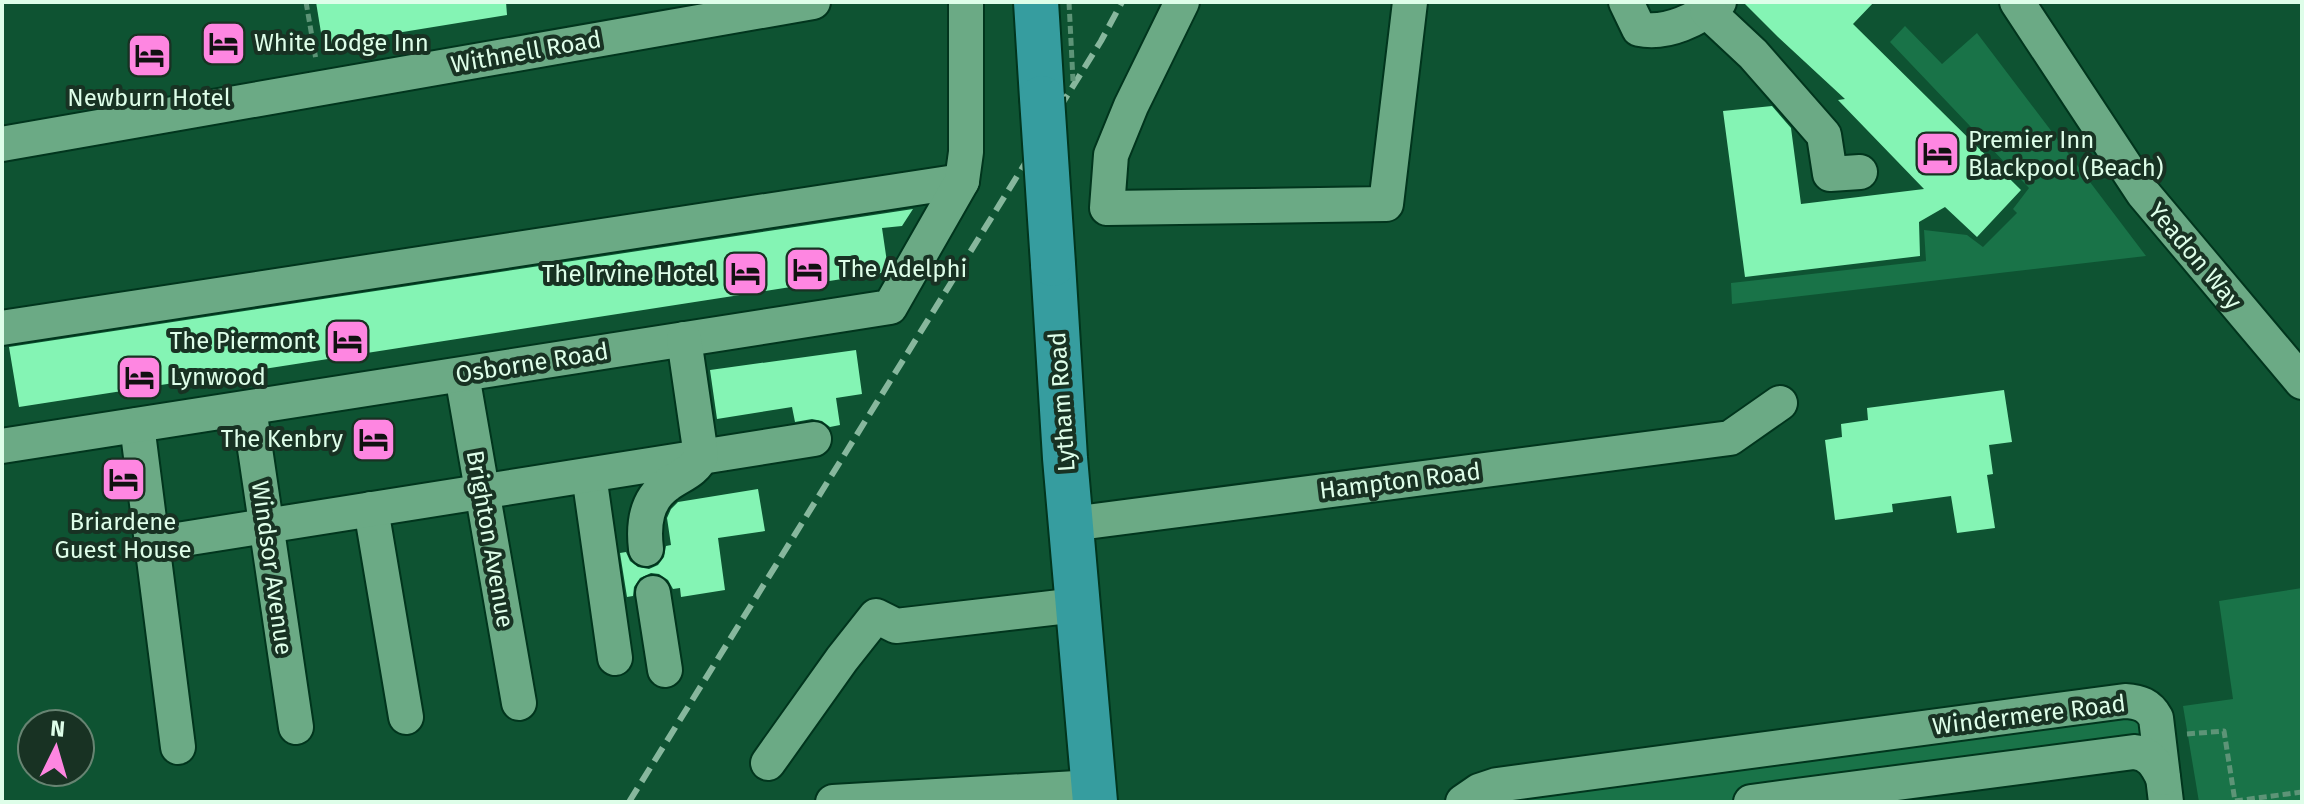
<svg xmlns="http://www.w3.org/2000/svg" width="2304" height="804" viewBox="0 0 2304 804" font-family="'Fira Sans',sans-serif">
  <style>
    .green { fill: #197348 }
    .building { fill: #84f4b4 }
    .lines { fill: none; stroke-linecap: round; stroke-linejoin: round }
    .minor-casing { stroke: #01351d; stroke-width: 38 }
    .major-casing { stroke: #01351d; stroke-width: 48 }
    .path { stroke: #5d9477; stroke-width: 5; stroke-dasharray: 8 4; stroke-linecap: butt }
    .minor { stroke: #6baa85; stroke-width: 34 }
    .major { stroke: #369d9f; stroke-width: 44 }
    .rail { stroke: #87b79d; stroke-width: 6; stroke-dasharray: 16 8; stroke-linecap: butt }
    .major-bridge-casing { stroke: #01351d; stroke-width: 48; stroke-linecap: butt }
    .path-bridge { stroke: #5d9477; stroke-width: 5; stroke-dasharray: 8 4; stroke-linecap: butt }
    .major-bridge { stroke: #369d9f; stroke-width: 44 }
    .labels { text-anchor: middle; stroke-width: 8; stroke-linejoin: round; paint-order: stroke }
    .poi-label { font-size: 24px; fill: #defee9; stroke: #183223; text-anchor: start }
    .street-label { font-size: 24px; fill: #defee9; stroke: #183223 }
  </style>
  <rect width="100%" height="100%" fill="#0e5332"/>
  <g class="green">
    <path d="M 1905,26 L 1942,64 L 1977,33 L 2146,256 L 1732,304 L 1731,283 L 1926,261 L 1924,230 L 1967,235 L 1983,247 L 2017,213 L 2013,209 L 2029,188 L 1890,42 Z"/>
    <path d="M 2302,588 L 2302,802 L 2199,802 L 2183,706 L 2233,699 L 2219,601 Z"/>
    <path d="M 2138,702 L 2157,766 L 1751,802 L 1463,802 Z"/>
  </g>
  <g class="building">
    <path d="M 316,2 L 506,2 L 507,15 L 323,45 Z"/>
    <path d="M 1743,2 L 1874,2 L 1853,24 L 2021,190 L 1977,237 L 1945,207 L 1919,222 L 1920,256 L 1745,277 L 1723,111 L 1772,106 L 1791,128 L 1801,204 L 1924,189 L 1838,100 L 1845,99 L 1778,37 Z"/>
    <path d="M 913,209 L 902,226 L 882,228 L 888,269 L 887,272 L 19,407 L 9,347 Z"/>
    <path d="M 856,350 L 862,394 L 836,398 L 840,425 L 830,427 L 822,421 L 812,419 L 795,422 L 792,407 L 717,419 L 710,370 Z"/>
    <path d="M 2004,390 L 2012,442 L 1989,445 L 1993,474 L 1987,475 L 1995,528 L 1957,533 L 1951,496 L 1892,504 L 1893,512 L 1835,520 L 1825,440 L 1842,437 L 1841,424 L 1868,420 L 1867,408 Z"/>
    <path d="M 758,489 L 765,531 L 718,538 L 725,590 L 681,597 L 680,588 L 673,589 L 668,580 L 659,574 L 651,573 L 640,578 L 634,587 L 633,596 L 627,597 L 620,553 L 626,552 L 630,561 L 638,567 L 649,569 L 658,565 L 664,557 L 666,546 L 671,545 L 667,518 L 671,509 L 678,502 Z"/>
  </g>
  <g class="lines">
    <defs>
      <g id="minor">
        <path d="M 1182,2 L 1131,106 L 1111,155 L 1107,208 L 1386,204 L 1410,2"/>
        <path d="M 1626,2 L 1639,29 C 1667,35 1698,19 1719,2"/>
        <path d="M 2017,2 L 2143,193 L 2302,382"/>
        <path d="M 1707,11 L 1753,54 L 1824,135 L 1830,174 L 1860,172"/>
        <path d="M 2,144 L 813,2"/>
        <path d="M 2,328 L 962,181"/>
        <path d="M 462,375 L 519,703"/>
        <path d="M 249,408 L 296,727"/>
        <path d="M 137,425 L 178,747"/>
        <path d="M 2,446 L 890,307 L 962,181 L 966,152 L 966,2"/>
        <path d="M 589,475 L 615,658"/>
        <path d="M 371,509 L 406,717"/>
        <path d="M 1071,524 L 1730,438 L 1780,403"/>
        <path d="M 152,544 L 814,439"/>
        <path d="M 646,549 C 643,524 646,500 667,485 C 680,475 695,472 701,456 L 684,339"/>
        <path d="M 653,593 L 665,670"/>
        <path d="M 768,763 L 842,659 L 876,616 L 896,626 L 1077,605"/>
        <path d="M 833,802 L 1094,787"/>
        <path d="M 1463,802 L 1479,791 L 1497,785 L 2125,701 C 2140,702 2149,705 2156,718 L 2166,802"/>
        <path d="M 1751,802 L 2134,752 C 2150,753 2157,765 2163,778"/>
      </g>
      <g id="major">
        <path d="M 1036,2 L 1042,98"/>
        <path d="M 1053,264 L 1065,458 L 1095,802"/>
      </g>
    </defs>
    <use href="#minor" class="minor-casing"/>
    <use href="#major" class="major-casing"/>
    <g class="path">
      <path d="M 306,2 L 316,60"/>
      <path d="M 2187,734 L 2224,731 L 2235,801 L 2302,792"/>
    </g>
    <use href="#minor" class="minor"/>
    <use href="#major" class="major"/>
    <path class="rail" d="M 629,802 L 1101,41 L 1122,2"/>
    <defs>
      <path id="major-bridge" d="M 1042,98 L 1053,264"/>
    </defs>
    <use href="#major-bridge" class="major-bridge-casing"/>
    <path class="path-bridge" d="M 1069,2 L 1073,81"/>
    <use href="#major-bridge" class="major-bridge"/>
  </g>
  <defs>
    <symbol id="hotel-square" viewBox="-11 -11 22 22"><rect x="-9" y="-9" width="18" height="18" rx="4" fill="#fe86e1" stroke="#183223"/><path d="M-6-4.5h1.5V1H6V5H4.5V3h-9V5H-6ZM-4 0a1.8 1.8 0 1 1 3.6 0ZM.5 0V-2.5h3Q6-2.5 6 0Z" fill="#111"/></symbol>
  </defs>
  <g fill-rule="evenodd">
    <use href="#hotel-square" x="198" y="18" width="51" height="51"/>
    <use href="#hotel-square" x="124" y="30" width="51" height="51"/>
    <use href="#hotel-square" x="1912" y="128" width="51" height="51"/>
    <use href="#hotel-square" x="782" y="244" width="51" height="51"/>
    <use href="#hotel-square" x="720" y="248" width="51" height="51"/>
    <use href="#hotel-square" x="322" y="316" width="51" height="51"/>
    <use href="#hotel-square" x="114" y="352" width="51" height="51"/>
    <use href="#hotel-square" x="348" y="414" width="51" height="51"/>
    <use href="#hotel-square" x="98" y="454" width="51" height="51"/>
  </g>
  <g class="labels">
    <g class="poi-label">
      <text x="254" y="51">White Lodge Inn</text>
      <text x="149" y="106" text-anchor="middle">Newburn Hotel</text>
      <text x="1968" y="148">Premier Inn<tspan x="1968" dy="28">Blackpool (Beach)</tspan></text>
      <text x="838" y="277">The Adelphi</text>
      <text x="715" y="282" text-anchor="end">The Irvine Hotel</text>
      <text x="316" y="349" text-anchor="end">The Piermont</text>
      <text x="170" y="385">Lynwood</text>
      <text x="343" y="447" text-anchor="end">The Kenbry</text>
      <text x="123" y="530" text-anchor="middle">Briardene<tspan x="123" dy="28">Guest House</tspan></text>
    </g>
    <g class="street-label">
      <text transform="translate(526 52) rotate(-10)" y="8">Withnell Road</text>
      <text transform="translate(2195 256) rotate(50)" y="8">Yeadon Way</text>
      <text transform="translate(532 363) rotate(-9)" y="8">Osborne Road</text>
      <text transform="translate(1062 402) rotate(-94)" y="8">Lytham Road</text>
      <text transform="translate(1400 481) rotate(-7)" y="8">Hampton Road</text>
      <text transform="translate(490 539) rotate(80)" y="8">Brighton Avenue</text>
      <text transform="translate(272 568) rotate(82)" y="8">Windsor Avenue</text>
      <text transform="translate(2029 715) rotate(-7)" y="8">Windermere Road</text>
    </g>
  </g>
  <rect width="2304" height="804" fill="none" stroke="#defee9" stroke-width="8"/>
  <g transform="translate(56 748) rotate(5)"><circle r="38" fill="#183223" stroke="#678472" stroke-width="2"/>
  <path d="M0-6L14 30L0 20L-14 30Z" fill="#fe86e1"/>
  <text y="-12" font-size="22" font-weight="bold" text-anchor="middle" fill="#defee9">N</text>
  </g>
</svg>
